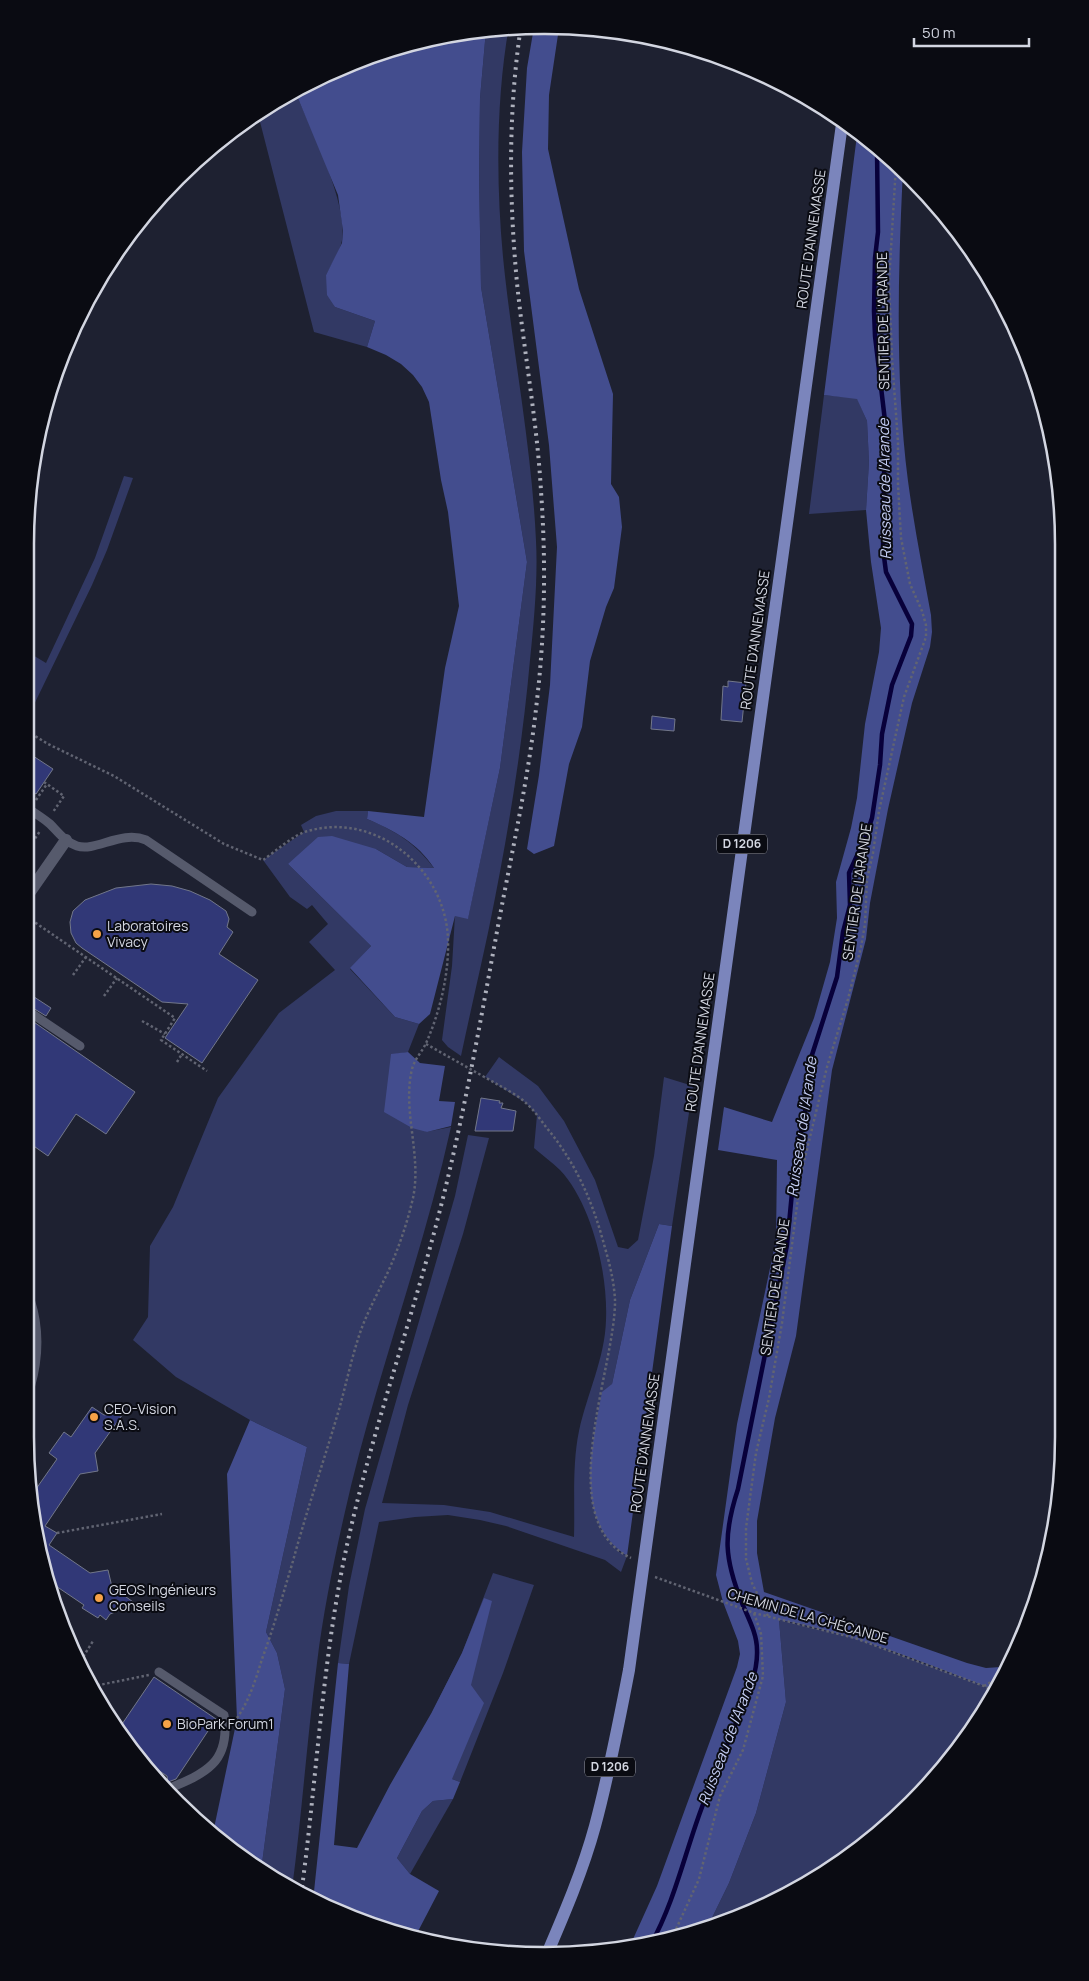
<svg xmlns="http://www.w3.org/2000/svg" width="1089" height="1981" viewBox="0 0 1089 1981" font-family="Manrope,sans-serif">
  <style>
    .green { fill: #323964 }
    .forest { fill: #434d8e }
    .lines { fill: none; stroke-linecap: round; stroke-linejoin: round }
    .stream { stroke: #08003a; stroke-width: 4.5 }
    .building { fill: #313877; stroke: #72778a }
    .path { stroke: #616472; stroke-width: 2.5; stroke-dasharray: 2.5 2.5; stroke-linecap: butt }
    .lane { stroke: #565a6c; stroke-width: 9 }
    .street { stroke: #565a6c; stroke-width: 12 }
    .primary { stroke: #7b85bc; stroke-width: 12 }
    .rail { stroke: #aeb1bd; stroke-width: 4; stroke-dasharray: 2.5 5; stroke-linecap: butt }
    .poi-dot { fill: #f6a247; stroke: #0a0b12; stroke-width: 2 }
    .labels { text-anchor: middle; stroke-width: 4; stroke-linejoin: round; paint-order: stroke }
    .shield { fill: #0a0b12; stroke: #9799a3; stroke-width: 1 }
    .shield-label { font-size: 12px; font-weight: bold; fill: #d3d6e1 }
    .street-label { font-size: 14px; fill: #d3d6e1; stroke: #0a0b12 }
    .poi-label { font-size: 14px; fill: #d3d6e1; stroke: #0a0b12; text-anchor: start }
    .water-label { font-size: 15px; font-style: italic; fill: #c3ccf3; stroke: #0a0b12 }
    .rim { fill: none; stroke: #d3d6e1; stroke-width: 2.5 }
  </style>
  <rect width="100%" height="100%" fill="#1e2131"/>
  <g class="green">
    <path d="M 509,26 C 495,104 496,197 505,276 C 515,364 532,452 536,541 C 538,578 534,622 530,660 C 522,750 507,840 489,928 C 480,971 470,1013 461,1056 L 448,1047 L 442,1040 L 452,966 L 455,915 L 468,918 L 500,768 L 527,562 L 481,287 L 479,174 L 480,98 L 486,30 Z"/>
    <path d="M 295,91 C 310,128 348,202 342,240 C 340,252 331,265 326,275 L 335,307 L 375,321 L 367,347 L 314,332 L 258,114 Z"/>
    <path d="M 824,395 L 857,398 L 867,421 L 869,462 L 866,510 L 809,514 Z"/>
    <path d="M 124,476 L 133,478 L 107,550 L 92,585 L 27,719 L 27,662 L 31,654 L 46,663 L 95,558 Z"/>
    <path d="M 336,811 L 368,811 L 367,819 C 396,831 415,843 434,868 L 407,867 L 376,849 L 288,864 L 371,946 L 350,969 L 395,1017 L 419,1024 L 408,1052 L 391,1055 L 426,1132 L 451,1127 C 422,1258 373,1385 344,1516 C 333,1565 323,1614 317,1663 C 307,1738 302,1814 292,1889 L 261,1871 L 285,1689 L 277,1653 L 266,1632 L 307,1447 L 250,1420 L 176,1377 L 133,1340 L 148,1317 L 150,1246 L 173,1207 L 218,1098 L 279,1013 L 335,970 L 309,942 L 328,924 L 312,905 L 307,909 L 290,897 L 263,860 L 304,832 L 301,825 L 316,816 Z"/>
    <path d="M 499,1057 L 538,1086 L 564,1121 L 595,1180 L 618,1247 L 628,1249 L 638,1240 L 654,1156 L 664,1077 L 693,1086 L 672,1226 L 659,1224 L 630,1300 L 612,1384 L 594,1435 L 592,1449 L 590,1489 L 618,1551 L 627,1556 L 621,1572 L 605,1560 L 506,1526 L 480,1520 L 448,1515 L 415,1517 L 379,1522 L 349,1664 L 338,1663 L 349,1586 L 365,1509 L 455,1196 L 468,1135 L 489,1138 L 463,1234 L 408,1405 L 382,1503 L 444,1505 L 490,1512 L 574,1537 C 575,1502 572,1465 579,1431 C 587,1394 605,1358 606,1320 C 608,1274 592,1204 560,1170 C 552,1162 542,1155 534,1148 L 537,1115 L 526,1103 L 485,1077 Z"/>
    <path d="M 493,1573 L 534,1585 L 503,1673 L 460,1782 L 452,1779 L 432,1712 L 462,1653 Z"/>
    <path d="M 779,1620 L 855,1638 L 984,1686 L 996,1692 L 935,1779 L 887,1827 L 804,1886 L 743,1917 L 707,1928 L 729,1883 L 756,1813 L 786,1702 Z"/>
    <path d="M 453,1799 L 410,1874 L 397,1858 L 422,1811 L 433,1801 Z"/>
  </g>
  <g class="forest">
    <path d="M 534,27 L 559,28 L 549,95 L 548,149 L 579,289 L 613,394 L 611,484 L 619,497 L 622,527 L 614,588 L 606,607 L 590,661 L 582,727 L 569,764 L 554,846 L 534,854 L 527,849 L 539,775 L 550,685 L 557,547 L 549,445 L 524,251 L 522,152 L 527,68 Z"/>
    <path d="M 486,30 L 480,98 L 479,174 L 481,287 L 527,562 L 500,768 L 468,919 L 455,916 L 430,1014 L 419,1024 L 395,1017 L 350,968 L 371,946 L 288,864 L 318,837 L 332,836 L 376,849 L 407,867 L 434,868 C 418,843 393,830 367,819 L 368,811 L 424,817 L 445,668 L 459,606 L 448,512 L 441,480 L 429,402 L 422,387 L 413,375 L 401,364 L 386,355 L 367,347 L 375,321 L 335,307 L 327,295 L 326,275 L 342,243 L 343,231 L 338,195 L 295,91 L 315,78 L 410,43 Z"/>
    <path d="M 857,135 L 903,170 C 898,272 895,379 908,481 C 914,526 923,571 931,615 L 932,632 L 930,647 L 912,703 L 888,809 L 870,903 L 866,939 L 832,1070 L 796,1336 L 775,1418 L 757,1521 L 757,1553 L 764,1592 L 967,1663 L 986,1668 L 1001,1667 L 1004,1675 L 996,1692 L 984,1686 C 917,1660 851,1633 779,1620 L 786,1702 L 756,1813 L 729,1883 L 707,1928 L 646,1946 L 629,1948 L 657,1886 L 737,1667 L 740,1654 L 738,1641 L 723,1602 L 716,1575 L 737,1424 L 776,1240 L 777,1160 L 718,1150 L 724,1107 L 772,1122 L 814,1018 L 830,962 L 837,918 L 836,882 L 851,828 L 857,798 L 865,724 L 879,652 L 881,628 L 871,562 L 866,510 L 869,462 L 867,421 L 857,399 L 824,395 Z"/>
    <path d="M 408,1052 L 420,1063 L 445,1066 L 439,1101 L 455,1102 L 451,1126 L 427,1132 L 412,1128 L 384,1112 L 391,1054 Z"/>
    <path d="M 659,1224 L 672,1226 L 627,1556 C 572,1520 592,1446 602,1392 L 612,1384 L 630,1300 Z"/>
    <path d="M 250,1420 L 307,1447 L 266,1632 L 277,1653 L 285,1689 L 261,1871 L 213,1833 L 237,1719 L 227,1474 Z"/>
    <path d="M 484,1598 L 492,1601 L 471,1685 L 484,1703 L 452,1779 L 460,1782 L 453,1799 L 433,1801 L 422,1811 L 397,1858 L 410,1874 L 439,1891 L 414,1939 L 315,1903 L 313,1901 L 338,1663 L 349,1664 L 334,1845 L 357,1848 L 390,1785 L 432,1712 L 462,1653 Z"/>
  </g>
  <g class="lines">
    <path class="stream" d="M 651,1944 C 672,1906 682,1865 696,1824 C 708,1788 724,1753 738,1718 C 747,1697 758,1673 757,1650 C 757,1633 748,1618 742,1603 C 724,1558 723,1535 738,1489 L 787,1245 L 795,1161 L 808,1097 L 811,1058 L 837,977 L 843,932 L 850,905 L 849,873 L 866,836 L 872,818 L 880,765 L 882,734 L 892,685 L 911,636 L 912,624 L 886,572 L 883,549 L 885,421 L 875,336 L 874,311 L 875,258 L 878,232 L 877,150"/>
  </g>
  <g class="building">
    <path d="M 728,681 L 746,683 L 742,722 L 721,720 L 723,686 L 728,687 Z"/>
    <path d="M 652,716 L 675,719 L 674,731 L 651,729 Z"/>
    <path d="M 27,752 L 53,769 L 36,794 L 27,788 Z"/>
    <path d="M 151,884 L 172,886 L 190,891 L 210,900 L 226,911 L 229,919 L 227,927 L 233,932 L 219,954 L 258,980 L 202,1063 L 165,1038 L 188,1004 L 162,1002 L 82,948 L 76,943 L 71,933 L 70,922 L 73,911 L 85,900 L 116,888 Z"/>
    <path d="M 28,993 L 51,1008 L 46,1016 L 28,1005 Z"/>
    <path d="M 28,1018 L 135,1092 L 106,1134 L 76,1114 L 48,1156 L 28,1142 Z"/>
    <path d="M 481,1098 L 500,1101 L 499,1103 L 503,1103 L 501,1108 L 516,1111 L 513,1131 L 475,1131 Z"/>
    <path d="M 92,1407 L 104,1415 L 125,1411 L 95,1453 L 98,1471 L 80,1474 L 45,1526 L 57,1533 L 49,1545 L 90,1573 L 108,1570 L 112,1587 L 136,1604 L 110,1614 L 106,1620 L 100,1615 L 98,1618 L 82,1608 L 84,1605 L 47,1580 L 29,1505 L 29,1499 L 57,1459 L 49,1453 L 64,1432 L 71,1437 Z"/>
    <path d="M 154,1677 L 216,1719 L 176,1779 L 168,1782 L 167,1776 L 133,1753 L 118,1730 Z"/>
  </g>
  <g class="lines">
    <g class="path">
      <path d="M 27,731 L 48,744 L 114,776 L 224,844 L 263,860 C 275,852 294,834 308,831 C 378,811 447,871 448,941 C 449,974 440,1011 427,1041 C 423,1051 415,1058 412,1069 C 402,1111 422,1155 413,1198 C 407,1224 398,1250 387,1274 C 377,1295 365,1316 358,1339 C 351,1361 346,1384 340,1406 C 325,1458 307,1509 293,1561 C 283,1594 274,1627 262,1659 C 256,1679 249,1701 237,1718"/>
      <path d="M 44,782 L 64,796 L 53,812"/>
      <path d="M 36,800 L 47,784"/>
      <path d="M 27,851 L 40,831"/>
      <path d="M 27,917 L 175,1018 L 161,1040 L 207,1071"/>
      <path d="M 73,975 L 86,957"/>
      <path d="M 104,996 L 117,978"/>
      <path d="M 142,1021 L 165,1034"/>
      <path d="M 426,1044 C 449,1057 472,1070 495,1083 C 505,1089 518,1095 527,1104 C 534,1110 540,1119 546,1127 C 576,1163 593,1202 605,1248 C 610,1265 614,1282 615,1300 C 616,1367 550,1520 631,1558"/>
      <path d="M 177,1062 L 182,1054"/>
      <path d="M 57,1533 L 162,1514"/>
      <path d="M 655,1577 L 754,1613 L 855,1638 L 984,1686 L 996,1692"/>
      <path d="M 768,1616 L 752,1583 L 746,1559 L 746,1528 L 756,1453 L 769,1398 L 782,1323 L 801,1174 L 827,1067 L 848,999 L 861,947 L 865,924 L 867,879 L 873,853 L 879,811 L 904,697 L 926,637 L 926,625 L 922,611 L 910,584 L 901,538 L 898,485 L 898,442 L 892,358 L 889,282 L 896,165"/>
      <path d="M 78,1665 L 93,1641"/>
      <path d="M 88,1681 L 99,1685 L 149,1675"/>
      <path d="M 984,1686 L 1004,1675"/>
      <path d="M 982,1712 L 983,1712"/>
      <path d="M 141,1763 L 142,1761"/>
      <path d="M 672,1938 L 699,1879 L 720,1796 L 743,1750 L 763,1676 L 761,1634 L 754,1613"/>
    </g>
    <g class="lane">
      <path d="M 27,808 C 35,813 43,818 50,824 C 58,832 65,842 77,846 C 96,852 121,830 146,840 L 252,912"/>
      <path d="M 28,1011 L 80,1046"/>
      <path d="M 159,1672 L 224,1715 C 231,1764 204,1774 165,1790"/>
    </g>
    <g class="street">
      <path d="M 27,896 L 66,840"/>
      <path d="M 29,1301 C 38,1329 37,1358 29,1386"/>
    </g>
    <path class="primary" d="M 547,1954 C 565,1912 583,1870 595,1826 C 609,1774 619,1722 629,1670 L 842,124"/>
    <path class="rail" d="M 301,1895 C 317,1778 322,1660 347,1545 C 370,1440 406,1337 434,1233 C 461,1132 479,1029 498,926 C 512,851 529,776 537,700 C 545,631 546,561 541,491 C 537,421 524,352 517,283 C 509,197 508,112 521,26"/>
  </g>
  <g class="poi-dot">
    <circle cx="97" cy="934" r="5"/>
    <circle cx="94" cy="1417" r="5"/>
    <circle cx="99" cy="1598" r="5"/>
    <circle cx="167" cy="1724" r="5"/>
  </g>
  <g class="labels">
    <g class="shield">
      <rect x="717" y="834.5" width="50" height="19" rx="4"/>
      <rect x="585" y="1757.5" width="50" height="19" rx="4"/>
    </g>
    <g class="shield-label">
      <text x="742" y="848">D 1206</text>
      <text x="610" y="1771">D 1206</text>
    </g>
    <g class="street-label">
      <text transform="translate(811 239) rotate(-82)" y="5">ROUTE D'ANNEMASSE</text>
      <text transform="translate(883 321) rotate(-91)" y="5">SENTIER DE L'ARANDE</text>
      <text transform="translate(755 640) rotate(-82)" y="5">ROUTE D'ANNEMASSE</text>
      <text transform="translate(857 892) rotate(-82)" y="5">SENTIER DE L'ARANDE</text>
      <text transform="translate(700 1042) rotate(-82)" y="5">ROUTE D'ANNEMASSE</text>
      <text transform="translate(775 1287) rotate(-82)" y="5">SENTIER DE L'ARANDE</text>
      <text transform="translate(645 1443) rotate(-82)" y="5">ROUTE D'ANNEMASSE</text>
      <text transform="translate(808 1616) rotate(16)" y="5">CHEMIN DE LA CHÉCANDE</text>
    </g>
    <g class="poi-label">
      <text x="107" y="931">Laboratoires<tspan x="107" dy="16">Vivacy</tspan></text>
      <text x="104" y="1414">CEO-Vision<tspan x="104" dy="16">S.A.S.</tspan></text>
      <text x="109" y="1595">GEOS Ingénieurs<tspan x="109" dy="16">Conseils</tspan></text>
      <text x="177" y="1729">BioPark Forum1</text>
    </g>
    <g class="water-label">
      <text transform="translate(885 489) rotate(-91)" y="5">Ruisseau de l'Arande</text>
      <text transform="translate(802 1127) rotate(-82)" y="5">Ruisseau de l'Arande</text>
      <text transform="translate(728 1739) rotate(-69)" y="5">Ruisseau de l'Arande</text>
    </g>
  </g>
  <path d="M0 0H1089V1981H0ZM544 34H545A510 510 0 0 1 1055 544V1437A510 510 0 0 1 545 1947H544A510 510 0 0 1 34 1437V544A510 510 0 0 1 544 34Z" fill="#0a0b12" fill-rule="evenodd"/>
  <path class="rim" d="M544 34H545A510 510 0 0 1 1055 544V1437A510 510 0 0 1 545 1947H544A510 510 0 0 1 34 1437V544A510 510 0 0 1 544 34Z"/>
  <path d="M914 38v8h115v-8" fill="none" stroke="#d3d6e1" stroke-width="2.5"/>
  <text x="922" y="38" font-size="15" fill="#d3d6e1" stroke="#0a0b12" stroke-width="4" paint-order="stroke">50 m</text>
</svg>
